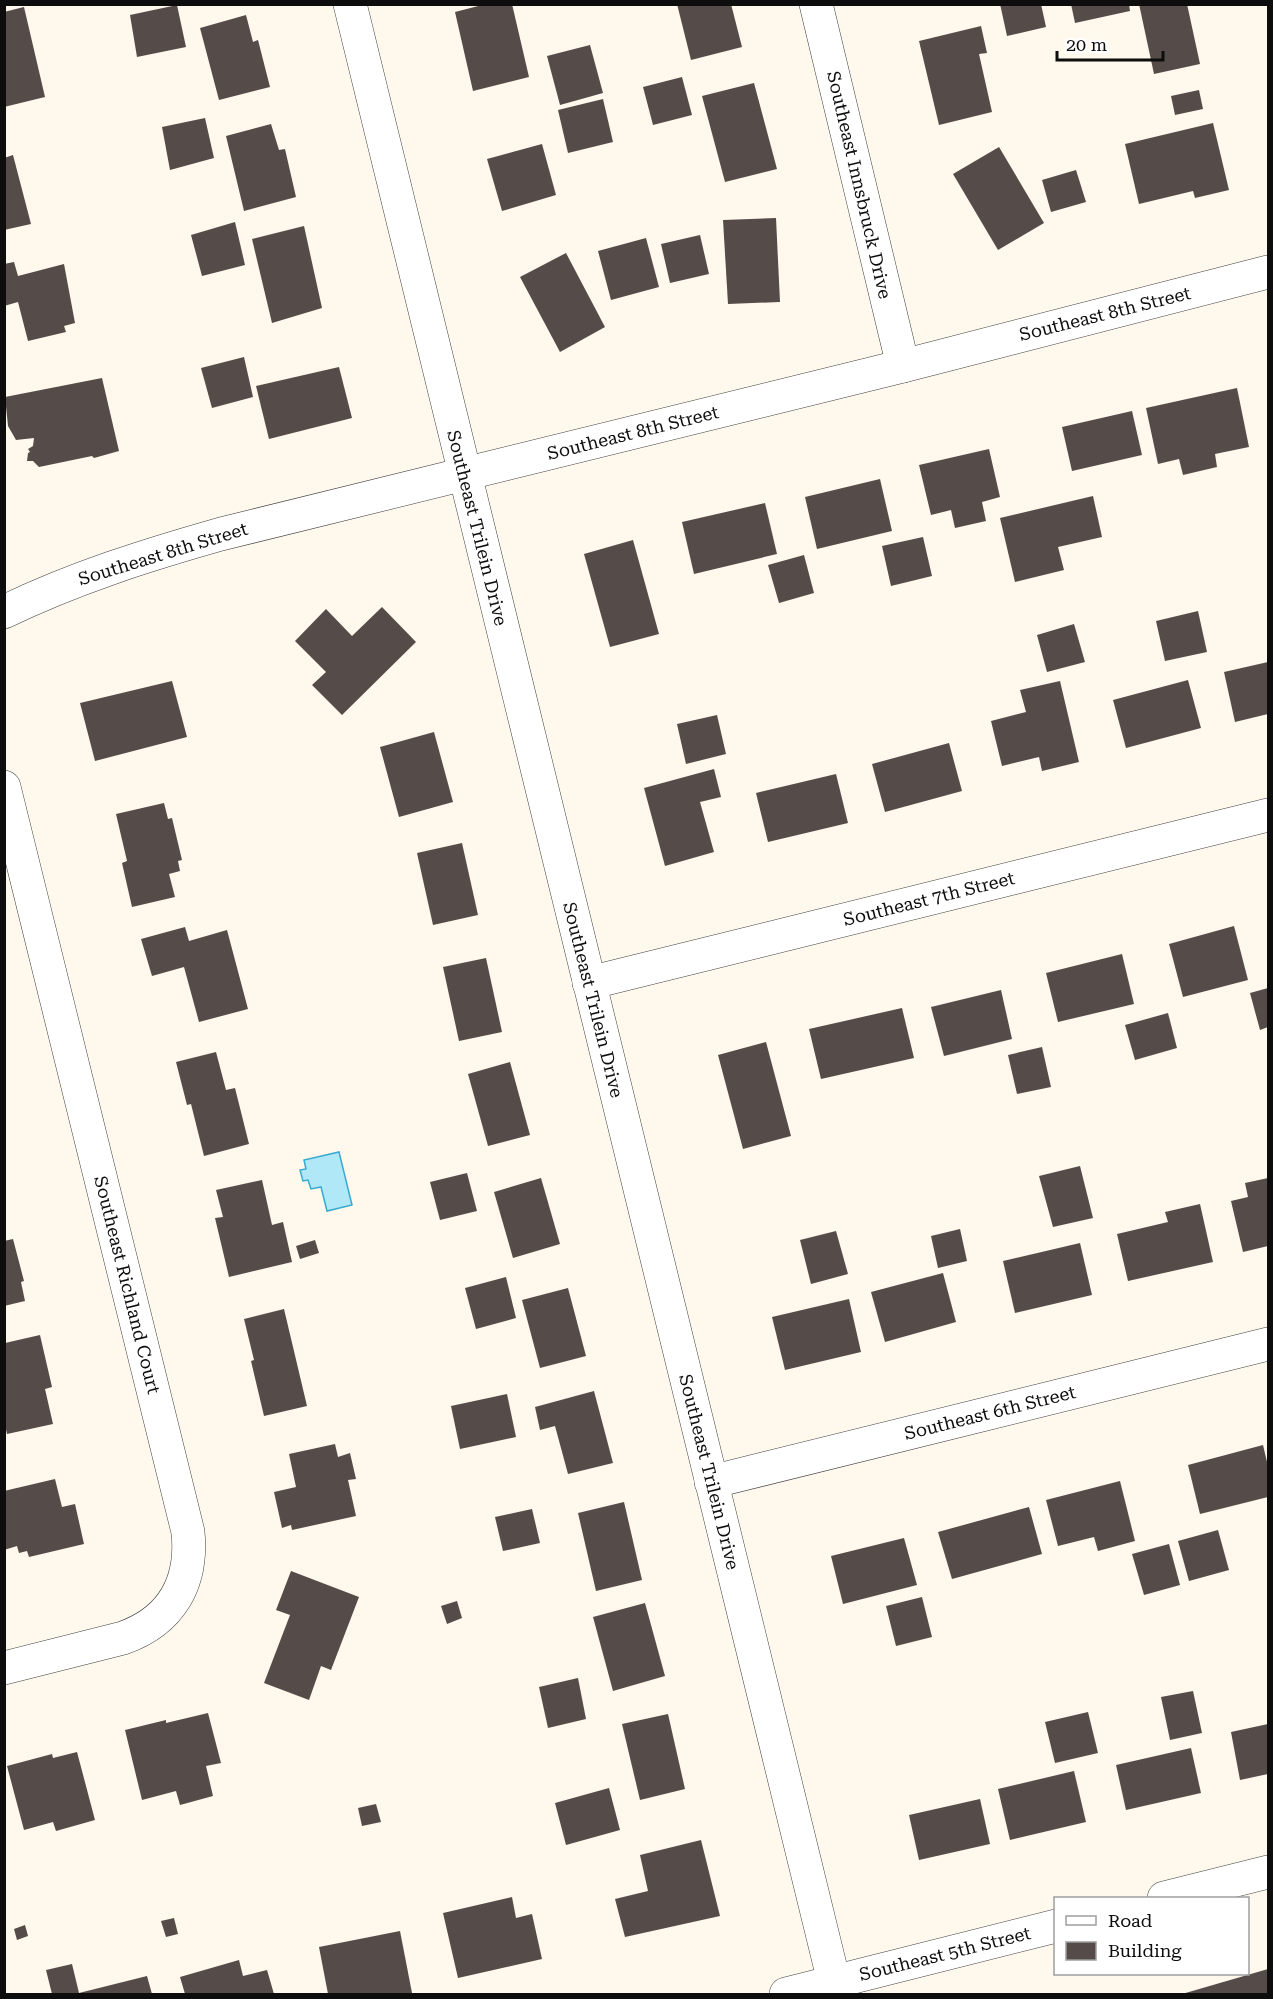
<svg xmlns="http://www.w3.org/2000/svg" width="1273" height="1999" viewBox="0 0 1273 1999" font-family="'Roboto Serif',serif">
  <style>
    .water { fill: #b1e8f7; stroke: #37abcf; stroke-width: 1.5 }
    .building { fill: #554c49 }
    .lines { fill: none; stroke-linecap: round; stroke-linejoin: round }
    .minor-casing { stroke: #404040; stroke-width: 34 }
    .tertiary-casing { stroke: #404040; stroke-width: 34 }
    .minor { stroke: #fff; stroke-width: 33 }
    .tertiary { stroke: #fff; stroke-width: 33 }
    .labels { text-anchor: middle; stroke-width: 6; stroke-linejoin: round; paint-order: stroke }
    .street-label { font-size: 18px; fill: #0d0d0d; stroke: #fff }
  </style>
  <rect width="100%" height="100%" fill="#fff8ec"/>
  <path class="water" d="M 339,1152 L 352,1205 L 327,1211 L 321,1187 L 311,1189 L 308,1180 L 303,1181 L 300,1170 L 306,1169 L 304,1160 Z"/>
  <g class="building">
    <path d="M 486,4 L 512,4 L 529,77 L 473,91 L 455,12 Z"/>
    <path d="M 677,4 L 731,4 L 742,47 L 691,60 Z"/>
    <path d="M 1000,4 L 1041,4 L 1046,27 L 1007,36 Z"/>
    <path d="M 1071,4 L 1129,4 L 1130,11 L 1075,23 Z"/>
    <path d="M 1139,4 L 1187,4 L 1200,64 L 1154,74 Z"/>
    <path d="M 177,5 L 186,47 L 137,57 L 130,15 Z"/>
    <path d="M 24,7 L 45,97 L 4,107 L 4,12 Z"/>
    <path d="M 246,15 L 253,42 L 258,40 L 270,87 L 219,100 L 200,28 Z"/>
    <path d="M 981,26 L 987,53 L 979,54 L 992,112 L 939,125 L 919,41 Z"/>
    <path d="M 590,45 L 603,93 L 560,105 L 547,56 Z"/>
    <path d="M 682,77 L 692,115 L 653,125 L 643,87 Z"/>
    <path d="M 754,83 L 777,169 L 725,182 L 702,96 Z"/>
    <path d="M 1199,90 L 1203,109 L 1175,115 L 1171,96 Z"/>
    <path d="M 603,99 L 613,142 L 568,153 L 558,110 Z"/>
    <path d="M 205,118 L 214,158 L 170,170 L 162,127 Z"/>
    <path d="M 1213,123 L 1229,190 L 1195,198 L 1193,191 L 1139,204 L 1125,144 Z"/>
    <path d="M 271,124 L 279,150 L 285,149 L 296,197 L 244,211 L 226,136 Z"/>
    <path d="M 542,144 L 556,195 L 502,211 L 487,159 Z"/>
    <path d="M 999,147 L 1044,223 L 998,250 L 953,174 Z"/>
    <path d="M 13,155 L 31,224 L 4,230 L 4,158 Z"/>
    <path d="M 1076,170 L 1086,202 L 1051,212 L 1042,180 Z"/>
    <path d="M 776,218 L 780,302 L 728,304 L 723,220 Z"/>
    <path d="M 235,222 L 245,265 L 202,276 L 191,235 Z"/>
    <path d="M 304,226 L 322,308 L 272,323 L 252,239 Z"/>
    <path d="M 700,235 L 709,274 L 670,283 L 661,244 Z"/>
    <path d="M 646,238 L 659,287 L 611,300 L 598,251 Z"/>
    <path d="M 566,253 L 605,327 L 560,352 L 520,277 Z"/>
    <path d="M 14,262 L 18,276 L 64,264 L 75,323 L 64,326 L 66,332 L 28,341 L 18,302 L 4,306 L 4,264 Z"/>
    <path d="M 244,357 L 253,397 L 212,408 L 201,368 Z"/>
    <path d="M 339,367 L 352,418 L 269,439 L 256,386 Z"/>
    <path d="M 102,378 L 119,451 L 94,458 L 92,456 L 39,467 L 33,461 L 27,461 L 28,453 L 30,452 L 28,449 L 33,446 L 34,438 L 16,440 L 8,426 L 5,397 Z"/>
    <path d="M 1237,388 L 1249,447 L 1215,454 L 1217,467 L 1183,475 L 1179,459 L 1158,464 L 1146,408 Z"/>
    <path d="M 1132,411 L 1142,455 L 1072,471 L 1062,427 Z"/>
    <path d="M 989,449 L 1000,497 L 982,502 L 986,521 L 955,528 L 951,510 L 931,515 L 919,465 Z"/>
    <path d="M 880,479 L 892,531 L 817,549 L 805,497 Z"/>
    <path d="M 1093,496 L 1102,537 L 1058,547 L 1064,570 L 1015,582 L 1000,518 Z"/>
    <path d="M 765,503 L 777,554 L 694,574 L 682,522 Z"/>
    <path d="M 923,537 L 932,576 L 891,586 L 882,546 Z"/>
    <path d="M 633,540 L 659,634 L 610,647 L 584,554 Z"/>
    <path d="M 804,555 L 814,593 L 779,603 L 768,565 Z"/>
    <path d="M 382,607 L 416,642 L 342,715 L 312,685 L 326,672 L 295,641 L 326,609 L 352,636 Z"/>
    <path d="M 1198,611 L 1207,652 L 1165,661 L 1156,621 Z"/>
    <path d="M 1074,624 L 1085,662 L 1047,672 L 1037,635 Z"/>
    <path d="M 1268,662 L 1268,714 L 1235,722 L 1224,672 Z"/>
    <path d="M 1188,680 L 1201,728 L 1126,748 L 1113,700 Z"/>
    <path d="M 172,681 L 187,737 L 95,761 L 80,703 Z"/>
    <path d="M 1060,681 L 1079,762 L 1042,771 L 1039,757 L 1002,766 L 991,721 L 1026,712 L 1020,690 Z"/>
    <path d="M 717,715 L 726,754 L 686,764 L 677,724 Z"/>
    <path d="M 434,732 L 453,802 L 399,817 L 380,747 Z"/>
    <path d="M 949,743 L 962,791 L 885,812 L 872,764 Z"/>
    <path d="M 714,769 L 721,797 L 700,802 L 714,852 L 665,866 L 644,788 Z"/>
    <path d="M 836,774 L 848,823 L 768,842 L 756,793 Z"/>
    <path d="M 164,803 L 168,819 L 172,818 L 182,860 L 178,861 L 180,871 L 169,874 L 175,897 L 132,907 L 122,863 L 127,861 L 116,814 Z"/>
    <path d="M 462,843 L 478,915 L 433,925 L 417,853 Z"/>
    <path d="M 1234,926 L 1248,980 L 1183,997 L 1169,944 Z"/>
    <path d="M 185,927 L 189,941 L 227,930 L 248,1009 L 199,1022 L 184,967 L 152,976 L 141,939 Z"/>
    <path d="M 1122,954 L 1134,1004 L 1058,1022 L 1046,973 Z"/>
    <path d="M 486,958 L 502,1032 L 459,1041 L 443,967 Z"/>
    <path d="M 1268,988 L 1268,1027 L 1260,1030 L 1250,993 Z"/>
    <path d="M 1001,990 L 1012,1039 L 944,1056 L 931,1007 Z"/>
    <path d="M 902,1008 L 914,1058 L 821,1079 L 809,1029 Z"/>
    <path d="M 1168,1013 L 1177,1048 L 1135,1060 L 1125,1025 Z"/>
    <path d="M 766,1042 L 791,1136 L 743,1149 L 718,1055 Z"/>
    <path d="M 1042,1047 L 1051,1087 L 1017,1094 L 1008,1055 Z"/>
    <path d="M 216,1052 L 226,1090 L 235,1088 L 249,1144 L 204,1156 L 191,1104 L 187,1105 L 176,1062 Z"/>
    <path d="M 510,1062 L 530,1135 L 488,1146 L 468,1074 Z"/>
    <path d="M 1080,1166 L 1093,1218 L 1053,1227 L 1039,1176 Z"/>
    <path d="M 467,1173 L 477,1211 L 440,1220 L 430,1182 Z"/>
    <path d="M 541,1178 L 560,1244 L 513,1258 L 494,1192 Z"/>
    <path d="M 1268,1178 L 1268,1246 L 1243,1252 L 1231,1201 L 1248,1197 L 1245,1183 Z"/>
    <path d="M 262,1180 L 272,1225 L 283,1222 L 292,1262 L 229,1277 L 215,1218 L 223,1217 L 216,1190 Z"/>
    <path d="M 1200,1204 L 1213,1262 L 1128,1281 L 1117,1234 L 1168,1222 L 1165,1212 Z"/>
    <path d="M 960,1229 L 967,1261 L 938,1268 L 931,1236 Z"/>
    <path d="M 836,1231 L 848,1274 L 811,1284 L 800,1240 Z"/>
    <path d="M 13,1239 L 24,1281 L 21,1282 L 25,1301 L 4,1306 L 4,1241 Z"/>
    <path d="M 315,1240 L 319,1253 L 300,1259 L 296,1246 Z"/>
    <path d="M 1080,1243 L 1092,1295 L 1015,1313 L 1003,1261 Z"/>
    <path d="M 943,1273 L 956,1322 L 885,1342 L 871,1292 Z"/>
    <path d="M 506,1277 L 516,1318 L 476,1329 L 465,1288 Z"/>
    <path d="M 568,1288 L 586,1356 L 540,1368 L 522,1300 Z"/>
    <path d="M 849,1299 L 861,1352 L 785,1370 L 772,1317 Z"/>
    <path d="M 284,1309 L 307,1406 L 264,1416 L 251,1361 L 254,1360 L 244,1319 Z"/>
    <path d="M 40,1335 L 52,1387 L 45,1389 L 53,1424 L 7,1434 L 5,1425 L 5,1343 Z"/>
    <path d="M 594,1391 L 613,1463 L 568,1474 L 555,1426 L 540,1430 L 535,1407 Z"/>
    <path d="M 507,1394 L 516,1437 L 460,1449 L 451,1406 Z"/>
    <path d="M 335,1444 L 338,1457 L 350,1453 L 356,1479 L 348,1480 L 356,1516 L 292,1530 L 291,1525 L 282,1528 L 274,1492 L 296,1487 L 289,1454 Z"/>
    <path d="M 1263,1445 L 1268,1466 L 1268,1497 L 1200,1514 L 1188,1465 Z"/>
    <path d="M 55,1479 L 62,1507 L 75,1504 L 84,1544 L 29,1557 L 27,1551 L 19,1553 L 17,1546 L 4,1550 L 4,1491 Z"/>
    <path d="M 1120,1481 L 1135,1541 L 1098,1551 L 1094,1537 L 1058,1546 L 1046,1500 Z"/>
    <path d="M 624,1502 L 642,1580 L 596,1591 L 578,1513 Z"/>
    <path d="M 1029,1507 L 1042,1554 L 952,1579 L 938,1532 Z"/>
    <path d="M 532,1509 L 540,1543 L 503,1551 L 495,1517 Z"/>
    <path d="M 1218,1530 L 1229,1570 L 1189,1581 L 1178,1541 Z"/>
    <path d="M 904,1538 L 917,1585 L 843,1604 L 831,1556 Z"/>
    <path d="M 1169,1544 L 1180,1585 L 1144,1595 L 1132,1554 Z"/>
    <path d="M 291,1571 L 359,1597 L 331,1670 L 321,1666 L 309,1700 L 264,1683 L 290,1615 L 276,1610 Z"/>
    <path d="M 922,1597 L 932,1637 L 896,1646 L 886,1606 Z"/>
    <path d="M 457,1601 L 462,1618 L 447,1624 L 441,1606 Z"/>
    <path d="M 645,1603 L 665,1676 L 613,1691 L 593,1617 Z"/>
    <path d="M 578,1678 L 586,1719 L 548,1728 L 539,1687 Z"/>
    <path d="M 1193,1691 L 1202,1733 L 1170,1740 L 1161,1697 Z"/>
    <path d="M 1088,1712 L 1098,1753 L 1055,1763 L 1045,1722 Z"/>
    <path d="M 208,1713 L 221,1763 L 206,1766 L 213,1796 L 180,1805 L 176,1791 L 142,1800 L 125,1730 L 166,1720 L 166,1723 Z"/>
    <path d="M 668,1714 L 685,1789 L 640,1800 L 622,1724 Z"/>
    <path d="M 1268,1724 L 1268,1774 L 1240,1780 L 1231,1732 Z"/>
    <path d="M 1191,1748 L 1201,1793 L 1126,1810 L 1116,1765 Z"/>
    <path d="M 77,1752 L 95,1820 L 56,1831 L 53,1822 L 24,1830 L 7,1766 L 52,1754 L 53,1758 Z"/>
    <path d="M 1074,1771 L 1086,1822 L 1010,1840 L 998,1789 Z"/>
    <path d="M 609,1788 L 620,1830 L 566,1845 L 555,1803 Z"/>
    <path d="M 980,1799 L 990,1844 L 919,1860 L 909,1815 Z"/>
    <path d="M 376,1804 L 381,1822 L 362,1826 L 358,1808 Z"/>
    <path d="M 701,1840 L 720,1916 L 625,1937 L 615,1899 L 648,1891 L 640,1855 Z"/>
    <path d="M 512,1897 L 516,1918 L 532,1914 L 542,1959 L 458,1978 L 443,1913 Z"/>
    <path d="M 174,1918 L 178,1934 L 166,1937 L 161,1921 Z"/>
    <path d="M 25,1925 L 28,1936 L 17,1940 L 14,1929 Z"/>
    <path d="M 400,1931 L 412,1993 L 404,1994 L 328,1994 L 319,1947 Z"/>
    <path d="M 239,1960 L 243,1976 L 267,1970 L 274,1994 L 185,1994 L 180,1977 Z"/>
    <path d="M 72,1964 L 79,1993 L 147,1976 L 152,1994 L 52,1994 L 46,1970 Z"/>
    <path d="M 1268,1969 L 1268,1994 L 1182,1994 Z"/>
  </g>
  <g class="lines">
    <defs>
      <g id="minor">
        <path d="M 816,4 L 903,366"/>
        <path d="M 4,612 C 74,578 147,555 221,534 L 903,366 L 1268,272"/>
        <path d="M 4,787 L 188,1532 C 193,1583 171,1621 123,1638 L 4,1668"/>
        <path d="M 589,983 L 1268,815"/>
        <path d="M 711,1482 L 1268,1344"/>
        <path d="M 1164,1898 L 1268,1872"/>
        <path d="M 786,1994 L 1056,1926"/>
      </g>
      <path id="tertiary" d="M 350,4 L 837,1994"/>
    </defs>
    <use href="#minor" class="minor-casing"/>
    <use href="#tertiary" class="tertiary-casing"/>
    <use href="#minor" class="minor"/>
    <use href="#tertiary" class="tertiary"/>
  </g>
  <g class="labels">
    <g class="street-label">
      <text transform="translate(859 185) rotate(77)" y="6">Southeast Innsbruck Drive</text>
      <text transform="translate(1105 314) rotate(-14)" y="6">Southeast 8th Street</text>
      <text transform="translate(633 433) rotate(-14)" y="6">Southeast 8th Street</text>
      <text transform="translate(477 528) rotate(76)" y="6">Southeast Trilein Drive</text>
      <text transform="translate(163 554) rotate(-17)" y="6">Southeast 8th Street</text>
      <text transform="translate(929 899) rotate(-14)" y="6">Southeast 7th Street</text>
      <text transform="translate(593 1000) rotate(76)" y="6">Southeast Trilein Drive</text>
      <text transform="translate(127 1285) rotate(76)" y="6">Southeast Richland Court</text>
      <text transform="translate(990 1413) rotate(-14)" y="6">Southeast 6th Street</text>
      <text transform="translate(709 1472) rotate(76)" y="6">Southeast Trilein Drive</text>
      <text transform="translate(945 1954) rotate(-14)" y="6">Southeast 5th Street</text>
    </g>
  </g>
  <rect width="1273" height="1999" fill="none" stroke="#0d0d0d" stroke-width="12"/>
  <rect x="1054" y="1897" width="195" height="78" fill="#ffffff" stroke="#9e9e9e" stroke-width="1.5"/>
  <rect x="1066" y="1916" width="30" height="9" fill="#ffffff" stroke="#9e9e9e" stroke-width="1.5"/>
  <text x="1108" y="1927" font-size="18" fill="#0d0d0d">Road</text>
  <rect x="1066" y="1942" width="30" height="18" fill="#554c49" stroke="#9e9e9e" stroke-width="1.5"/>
  <text x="1108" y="1957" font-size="18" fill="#0d0d0d">Building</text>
  <path d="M1057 51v9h106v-9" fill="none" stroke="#0d0d0d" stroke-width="3"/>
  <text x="1066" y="51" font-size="18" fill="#0d0d0d" stroke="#ffffff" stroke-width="4.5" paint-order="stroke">20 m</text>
</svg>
